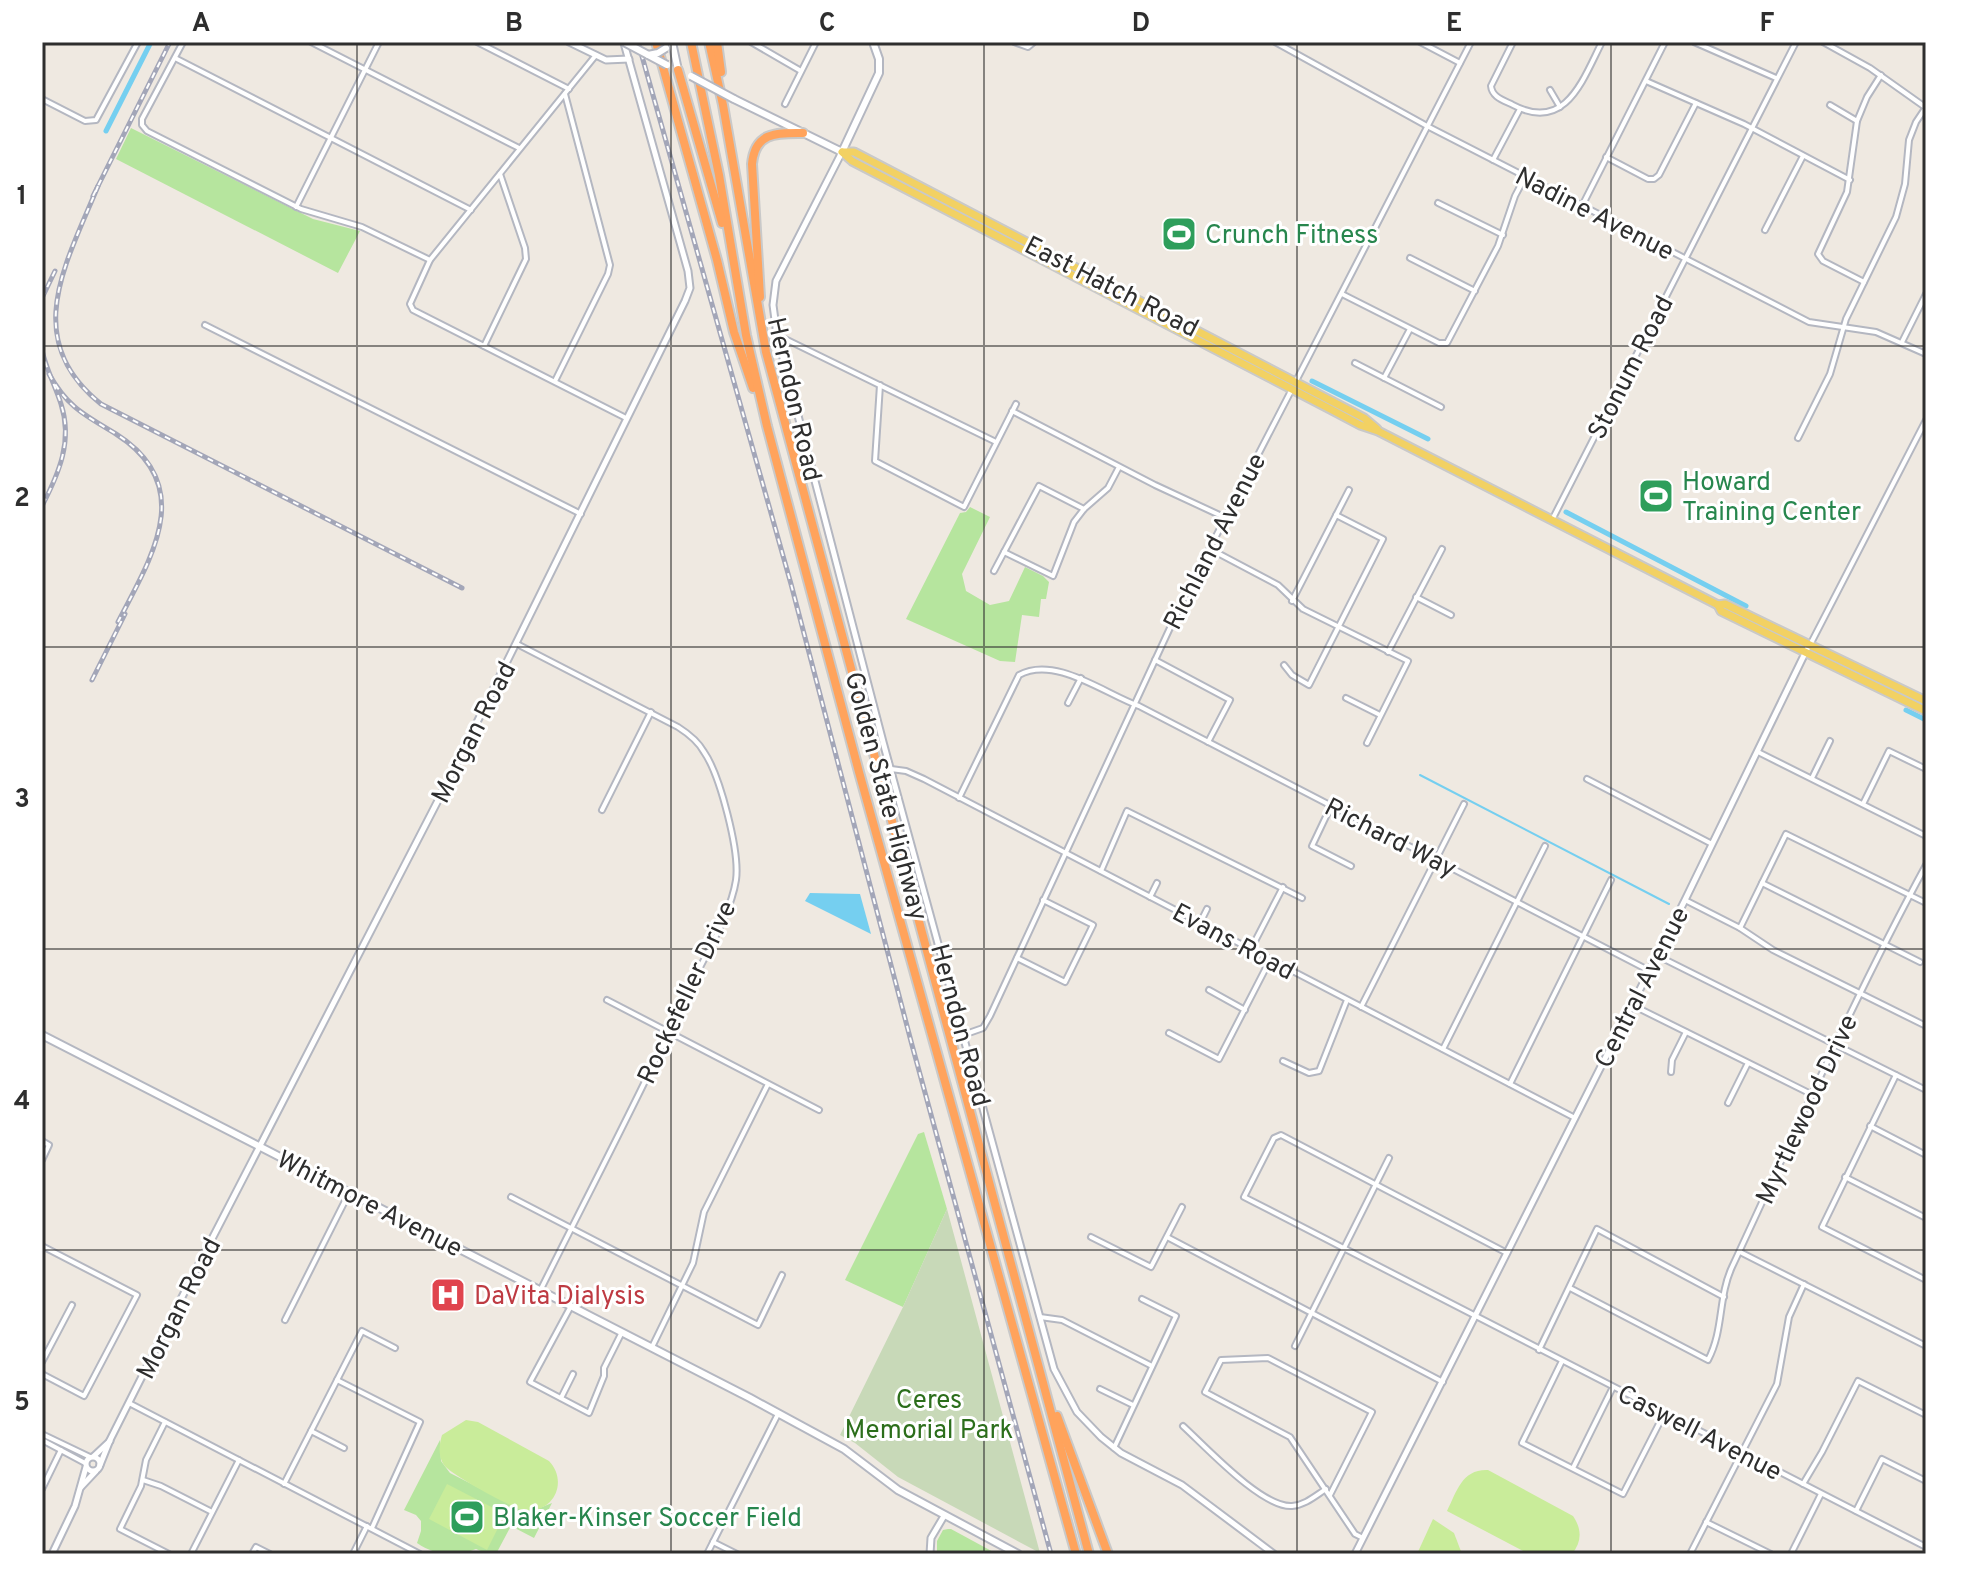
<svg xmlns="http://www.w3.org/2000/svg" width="1968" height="1596" viewBox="0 0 1968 1596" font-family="Overpass,sans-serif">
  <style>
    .green { fill: #b6e59e }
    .cemetery { fill: #c8d9b8 }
    .pitch { fill: #c9ec9a }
    .water { fill: #75cff0 }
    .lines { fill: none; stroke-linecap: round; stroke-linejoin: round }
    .stream { stroke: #75cff0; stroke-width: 2 }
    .canal { stroke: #75cff0; stroke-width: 5 }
    .minor-casing { stroke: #b4b7c1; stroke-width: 8 }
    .tertiary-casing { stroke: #b4b7c1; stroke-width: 9 }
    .secondary-casing { stroke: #b4b7c1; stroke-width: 10 }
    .primary-casing { stroke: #c9c9c9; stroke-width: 11 }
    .motorway-casing { stroke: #c9c9c9; stroke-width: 12 }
    .minor { stroke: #fff; stroke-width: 4 }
    .tertiary { stroke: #fff; stroke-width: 5 }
    .secondary { stroke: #fff; stroke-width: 6 }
    .primary { stroke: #f2d163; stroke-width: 7 }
    .motorway { stroke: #ffa35c; stroke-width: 8 }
    .rail-casing { stroke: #a3a6b8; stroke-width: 5 }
    .rail { stroke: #fff; stroke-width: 2; stroke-dasharray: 6; stroke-linecap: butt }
    .secondary-bridge-casing { stroke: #b4b7c1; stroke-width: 10; stroke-linecap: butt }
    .secondary-bridge { stroke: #fff; stroke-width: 6 }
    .grid { fill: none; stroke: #2e2e2e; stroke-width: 2; stroke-opacity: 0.55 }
    .labels { text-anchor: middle; stroke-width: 6; stroke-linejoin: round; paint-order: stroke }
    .street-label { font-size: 26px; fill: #2e2e2e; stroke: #fff }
    .leisure-label { font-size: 26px; fill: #27864d; stroke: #fff; text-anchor: start }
    .health-label { font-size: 26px; fill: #be3a42; stroke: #fff; text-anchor: start }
    .park-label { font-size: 26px; fill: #2c6e1b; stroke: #fff }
    .neatline { fill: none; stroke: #2e2e2e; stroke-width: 3 }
    .grid-label { font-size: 26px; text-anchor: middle; font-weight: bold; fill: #2e2e2e }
  </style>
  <rect width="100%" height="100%" fill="#efe9e1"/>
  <g class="green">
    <path d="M 131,128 L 313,219 L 360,231 L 338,273 L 116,159 Z"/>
    <path d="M 970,507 L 990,517 L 962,574 L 966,591 L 990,605 L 1009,601 L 1025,567 L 1043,576 L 1049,582 L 1046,599 L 1041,599 L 1039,617 L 1022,615 L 1015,662 L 1000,661 L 906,619 L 960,513 L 966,512 Z"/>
    <path d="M 924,1132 L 947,1209 L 903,1307 L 845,1280 L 918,1134 Z"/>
    <path d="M 440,1440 L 441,1461 L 450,1473 L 520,1509 L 532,1511 L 552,1503 L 534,1538 L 511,1526 L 496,1554 L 488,1554 L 476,1549 C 455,1557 436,1556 417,1543 L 421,1531 L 421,1521 L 416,1515 L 404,1510 Z"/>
    <path d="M 948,1529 L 951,1529 L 997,1554 L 937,1554 L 937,1541 L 943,1530 Z"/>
  </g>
  <path class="cemetery" d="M 947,1209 L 1040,1553 L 898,1477 L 855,1443 L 840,1435 L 903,1307 Z"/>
  <g class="pitch">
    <path d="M 466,1420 L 478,1422 L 549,1461 C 569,1482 553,1514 524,1510 C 513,1509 450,1474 444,1465 C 438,1457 439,1445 442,1435 Z"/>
    <path d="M 1488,1470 L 1573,1516 C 1582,1529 1582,1542 1572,1554 L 1529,1554 L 1447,1511 C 1457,1491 1462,1469 1488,1470 Z"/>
    <path d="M 447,1484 L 505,1514 L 487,1550 L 429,1519 Z"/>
    <path d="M 1433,1519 L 1454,1533 L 1462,1554 L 1417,1554 Z"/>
  </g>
  <path class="water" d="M 810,893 L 860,894 L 871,934 L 805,901 Z"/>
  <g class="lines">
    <path class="stream" d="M 1420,775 L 1669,904"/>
    <g class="canal">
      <path d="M 106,131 L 151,42"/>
      <path d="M 1312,381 L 1428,439"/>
      <path d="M 1566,512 L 1746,606"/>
      <path d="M 1906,710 L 1926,720"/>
    </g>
    <defs>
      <g id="minor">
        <path d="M 183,42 L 142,119 L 142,125 L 147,131 L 301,209 L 362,227 L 430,260"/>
        <path d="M 311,42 L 519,148"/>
        <path d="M 477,42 L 569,89"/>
        <path d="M 751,42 L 801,71"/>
        <path d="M 1014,42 L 1028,47 L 1034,42"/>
        <path d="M 1275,42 L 1427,126 L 1809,322 L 1876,332 L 1926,354"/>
        <path d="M 1420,42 L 1460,63"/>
        <path d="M 1513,42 L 1491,86 C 1492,97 1503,100 1513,105 C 1566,133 1583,79 1602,42"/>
        <path d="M 1694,42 L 1776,78"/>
        <path d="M 1823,42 L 1870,68 L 1925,107"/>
        <path d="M 596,55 L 430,260 L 410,304 L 413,310 L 626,418"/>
        <path d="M 175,58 L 471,210"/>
        <path d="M 1646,81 L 1744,124 L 1850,180"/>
        <path d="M 1550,90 L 1560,107"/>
        <path d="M 42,99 L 85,121 L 96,120 L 138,42"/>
        <path d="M 785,104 L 816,42"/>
        <path d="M 1830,105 L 1857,121"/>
        <path d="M 1606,157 L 1648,179 L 1654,179 L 1659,175 L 1696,103"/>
        <path d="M 1493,160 L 1520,109"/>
        <path d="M 1438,203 L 1503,235"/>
        <path d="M 1582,206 L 1665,42"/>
        <path d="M 296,207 L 379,42"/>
        <path d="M 1765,230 L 1803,156"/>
        <path d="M 1410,258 L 1475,291"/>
        <path d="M 1864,282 L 1823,261 L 1818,254 L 1847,192 L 1857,121 L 1867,97 L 1881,75"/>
        <path d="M 1342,294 L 1439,343 L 1447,343 L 1498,246 L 1515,196 L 1525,177"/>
        <path d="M 205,325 L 581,514"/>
        <path d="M 777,335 L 996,442"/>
        <path d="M 1902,342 L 1926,294"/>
        <path d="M 484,346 L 526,259 L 525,248 L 500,174"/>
        <path d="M 1355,363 L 1441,407"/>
        <path d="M 1384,378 L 1410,329"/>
        <path d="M 555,381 L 608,274 L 610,265 L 565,94"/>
        <path d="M 1296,381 L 1471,42"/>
        <path d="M 880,385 L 875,461 L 964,507 L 1016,404"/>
        <path d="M 1012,411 L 1155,485 L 1226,518"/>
        <path d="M 1798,438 L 1830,374 L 1846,319 L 1896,217 L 1905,184 L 1909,140 L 1916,122 L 1926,107"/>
        <path d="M 1552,520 L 1796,42"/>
        <path d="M 1210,549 L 1278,585 L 1303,609 L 1408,661 L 1367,743"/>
        <path d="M 1004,552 L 1053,576 L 1074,522 L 1084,509 L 1108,488 L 1119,467"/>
        <path d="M 994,571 L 1039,486 L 1084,509"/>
        <path d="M 1416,597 L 1451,615"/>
        <path d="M 1292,601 L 1349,490"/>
        <path d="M 517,644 L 678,727 C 689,734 698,741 704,752 C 720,775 740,852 736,880 C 731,913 706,954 691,985 C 644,1088 591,1188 541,1289"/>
        <path d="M 1810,645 L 1926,420"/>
        <path d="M 1388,652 L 1442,549"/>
        <path d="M 1155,660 L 1230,700 L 1208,742"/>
        <path d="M 1284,665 L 1292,675 L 1309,685 L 1383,539 L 1336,515"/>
        <path d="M 1346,698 L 1380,715"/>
        <path d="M 1068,703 L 1081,678"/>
        <path d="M 1758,752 L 1926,836"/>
        <path d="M 891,769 L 906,771 L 924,779 L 1575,1118"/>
        <path d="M 1812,778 L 1830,741"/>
        <path d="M 1587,779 L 1712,844"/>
        <path d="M 959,798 L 1019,675 C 1055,655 1105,694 1139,706 L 1648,970"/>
        <path d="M 1863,804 L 1889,751 L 1926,769"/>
        <path d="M 1331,806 L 1312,846 L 1351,866"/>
        <path d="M 602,810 L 651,712"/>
        <path d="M 1101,871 L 1127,811 L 1302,898"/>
        <path d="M 1762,883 L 1920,962"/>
        <path d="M 1150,897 L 1157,883"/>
        <path d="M 1685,900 L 1740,928 L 1773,950 L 1926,1026"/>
        <path d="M 1200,923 L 1207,909"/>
        <path d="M 1740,928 L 1786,834 L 1926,903"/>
        <path d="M 1251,949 L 1283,887"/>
        <path d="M 1656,955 L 1926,1090"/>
        <path d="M 1017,958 L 1065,982 L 1093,925 L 1043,900"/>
        <path d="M 1209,990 L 1245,1010"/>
        <path d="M 607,1000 L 819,1110"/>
        <path d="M 1632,1005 L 1811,1094"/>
        <path d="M 1361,1007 L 1464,804"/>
        <path d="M 1169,1033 L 1219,1059 L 1270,960"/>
        <path d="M 963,1035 L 983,1028 L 990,1016 L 1182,602 L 1292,389"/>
        <path d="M 1443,1049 L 1545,846"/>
        <path d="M 1283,1061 L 1309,1073 L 1319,1071 L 1347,1000"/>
        <path d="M 1671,1072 L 1672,1060 L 1686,1032"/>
        <path d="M 1896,1075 L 1822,1227 L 1926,1280"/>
        <path d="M 1510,1084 L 1611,880"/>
        <path d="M 1728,1103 L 1748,1063"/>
        <path d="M 1870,1126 L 1926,1155"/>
        <path d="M 42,1141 L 49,1145 L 42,1160"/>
        <path d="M 1845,1177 L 1926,1218"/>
        <path d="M 511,1197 L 758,1325 L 782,1275"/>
        <path d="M 1091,1237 L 1151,1267 L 1182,1207"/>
        <path d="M 1167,1237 L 1443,1382"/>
        <path d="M 42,1246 L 137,1295 L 84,1396 L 42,1374"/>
        <path d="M 1740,1252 L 1926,1346"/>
        <path d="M 1507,1253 L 1281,1135 L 1274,1138 L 1244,1197 L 1926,1547"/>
        <path d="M 1570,1288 L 1708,1360 C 1724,1330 1718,1297 1732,1267 C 1795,1132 1855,996 1926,865"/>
        <path d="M 571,1306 L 530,1382 L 589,1413 L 604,1376 L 604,1368 L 622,1332"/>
        <path d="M 1040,1317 L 1062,1320 L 1152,1366"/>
        <path d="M 285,1320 L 349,1193"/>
        <path d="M 1295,1346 L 1389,1158"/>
        <path d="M 652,1347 L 693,1263 L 704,1212 L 768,1084"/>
        <path d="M 1539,1350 L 1597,1229 L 1724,1297"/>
        <path d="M 1562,1361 L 1522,1443 L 1623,1494 L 1664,1414"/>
        <path d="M 42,1362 L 72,1305"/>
        <path d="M 337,1380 L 420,1422 L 372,1528"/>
        <path d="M 1100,1389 L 1133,1405"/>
        <path d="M 561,1398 L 573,1374"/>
        <path d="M 129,1403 L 420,1554"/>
        <path d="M 165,1422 L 146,1460 L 141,1486 L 120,1529 L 169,1554"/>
        <path d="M 1183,1426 C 1206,1447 1262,1508 1292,1506 C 1305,1505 1315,1496 1326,1489"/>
        <path d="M 311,1431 L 344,1448"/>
        <path d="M 42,1434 L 90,1457"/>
        <path d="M 42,1440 L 85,1463"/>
        <path d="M 1114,1448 L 1176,1316 L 1142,1299"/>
        <path d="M 1573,1468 L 1613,1387"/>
        <path d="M 143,1480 L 161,1486 L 212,1512"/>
        <path d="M 284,1484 L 362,1331 L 395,1348"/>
        <path d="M 1803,1484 L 1822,1452 L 1858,1381 L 1926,1415"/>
        <path d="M 42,1489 L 61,1450"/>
        <path d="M 1330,1495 L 1372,1412 L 1268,1358 L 1221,1360 L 1205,1392 L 1290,1437 L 1355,1534 L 1363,1538"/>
        <path d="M 1856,1511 L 1882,1459 L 1926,1481"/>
        <path d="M 1706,1522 L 1771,1554"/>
        <path d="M 713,1542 L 737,1554"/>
        <path d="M 191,1554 L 239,1460"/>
        <path d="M 252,1554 L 256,1547 L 270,1554"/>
        <path d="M 353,1554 L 367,1526"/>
        <path d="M 707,1554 L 778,1414"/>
        <path d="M 1690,1554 L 1777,1384 L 1789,1317 L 1804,1284"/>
        <path d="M 1791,1554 L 1821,1494"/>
      </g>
      <g id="tertiary">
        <path d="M 569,42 L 606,60 L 629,59"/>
        <path d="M 842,152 L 776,281 L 773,305 L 777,335 L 883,742 L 1054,1369 L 1077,1412 L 1101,1437 L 1121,1453 L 1182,1485 L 1274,1554"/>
        <path d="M 94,1456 L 110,1441"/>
        <circle cx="93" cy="1464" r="7"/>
        <path d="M 100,1465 L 110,1440 L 182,1297 L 447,783 L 685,301 L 690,288 L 688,271 L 624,43"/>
        <path d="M 81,1487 L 96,1471"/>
        <path d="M 52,1554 L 75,1506 L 86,1467"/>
        <path d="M 930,1554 L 931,1538 L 944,1516"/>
        <path d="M 1355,1554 L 1685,900 L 1809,645"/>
      </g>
      <g id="secondary">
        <path d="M 672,42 L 678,70"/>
        <path d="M 734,99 L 842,152 L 879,73 L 879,59 L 873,42"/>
        <path d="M 42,1035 L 750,1398 L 844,1449 L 898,1490 L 1018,1554"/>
      </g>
      <g id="primary">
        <path d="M 842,152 L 852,161 L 1332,410 L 1360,425 L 1378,431 L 1718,605 L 1721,611 L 1926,711"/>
        <path d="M 843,152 L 854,152 L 1364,418 L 1377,429"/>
        <path d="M 1718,605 L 1725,604 L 1926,701"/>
      </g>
      <g id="motorway">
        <path d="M 656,42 L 717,260 L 734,332 L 753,388"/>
        <path d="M 691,42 L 719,175 L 746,335 L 767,426 L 859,772 L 1076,1554"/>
        <path d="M 709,42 L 723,105 L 766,352 L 1089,1554"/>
        <path d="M 717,42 L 721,72"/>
        <path d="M 678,70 L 722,223"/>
        <path d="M 760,297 L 752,164 C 755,131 778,133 803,133"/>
        <path d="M 1057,1416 L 1108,1554"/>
      </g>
    </defs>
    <use href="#minor" class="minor-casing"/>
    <use href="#tertiary" class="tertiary-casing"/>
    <use href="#secondary" class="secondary-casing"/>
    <use href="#primary" class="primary-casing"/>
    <use href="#motorway" class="motorway-casing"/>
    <use href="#minor" class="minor"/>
    <use href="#tertiary" class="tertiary"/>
    <use href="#secondary" class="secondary"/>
    <use href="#primary" class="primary"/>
    <use href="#motorway" class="motorway"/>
    <defs>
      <g id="rail">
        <path d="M 638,42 L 791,584 L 912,1045 L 1051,1554"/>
        <path d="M 98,186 C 66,264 20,339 101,404 L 462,588"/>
        <path d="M 93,196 L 170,42"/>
        <path d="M 42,298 L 55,271"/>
        <path d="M 42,350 C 46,369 55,385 61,404 C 73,441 59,473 42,506"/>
        <path d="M 49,374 C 68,408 85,415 116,434 C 198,486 151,558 118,622"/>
        <path d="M 92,680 L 125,614"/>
      </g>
    </defs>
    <use href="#rail" class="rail-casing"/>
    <use href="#rail" class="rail"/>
    <defs>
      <g id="secondary-bridge">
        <path d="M 624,42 L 667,65"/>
        <path d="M 648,55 L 658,53 L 666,48"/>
        <path d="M 691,76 L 734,99"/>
      </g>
    </defs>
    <use href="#secondary-bridge" class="secondary-bridge-casing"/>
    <use href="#secondary-bridge" class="secondary-bridge"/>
  </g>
  <path class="grid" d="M 357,42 L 357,1554M 671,42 L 671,1554M 984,42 L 984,1554M 1297,42 L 1297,1554M 1611,42 L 1611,1554M 42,346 L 1926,346M 42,647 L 1926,647M 42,949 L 1926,949M 42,1250 L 1926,1250"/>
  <defs>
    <symbol id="stadium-square" viewBox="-11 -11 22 22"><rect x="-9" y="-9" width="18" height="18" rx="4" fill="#2e9e5b" stroke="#fff"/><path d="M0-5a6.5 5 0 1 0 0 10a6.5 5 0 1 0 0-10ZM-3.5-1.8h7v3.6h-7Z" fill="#fff"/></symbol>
    <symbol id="hospital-square" viewBox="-11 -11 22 22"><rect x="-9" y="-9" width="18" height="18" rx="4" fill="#e0444e" stroke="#fff"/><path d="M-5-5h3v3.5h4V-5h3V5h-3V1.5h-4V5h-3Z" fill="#fff"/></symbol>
  </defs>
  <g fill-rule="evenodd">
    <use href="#stadium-square" x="1159" y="214" width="40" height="40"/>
    <use href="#stadium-square" x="1636" y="476" width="40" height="40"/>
    <use href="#hospital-square" x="428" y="1275" width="40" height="40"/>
    <use href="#stadium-square" x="447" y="1497" width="40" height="40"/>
  </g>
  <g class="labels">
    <g class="street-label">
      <text transform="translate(1595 213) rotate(27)" y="9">Nadine Avenue</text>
      <text transform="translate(1112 286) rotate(27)" y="9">East Hatch Road</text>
      <text transform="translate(1630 367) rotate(-63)" y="9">Stonum Road</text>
      <text transform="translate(795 399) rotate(77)" y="9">Herndon Road</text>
      <text transform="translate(1214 541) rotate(-63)" y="9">Richland Avenue</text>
      <text transform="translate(473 732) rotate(-63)" y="9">Morgan Road</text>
      <text transform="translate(887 796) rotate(75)" y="9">Golden State Highway</text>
      <text transform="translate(1391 837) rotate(27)" y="9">Richard Way</text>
      <text transform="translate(1234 941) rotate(28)" y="9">Evans Road</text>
      <text transform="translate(1641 987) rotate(-63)" y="9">Central Avenue</text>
      <text transform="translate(686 992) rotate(-65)" y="9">Rockefeller Drive</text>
      <text transform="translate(961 1025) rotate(75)" y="9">Herndon Road</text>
      <text transform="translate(1806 1109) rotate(-65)" y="9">Myrtlewood Drive</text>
      <text transform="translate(370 1203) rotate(27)" y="9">Whitmore Avenue</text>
      <text transform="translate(178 1308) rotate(-63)" y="9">Morgan Road</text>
      <text transform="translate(1700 1432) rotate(27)" y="9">Caswell Avenue</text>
    </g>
    <g class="leisure-label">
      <text x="1205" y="243">Crunch Fitness</text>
      <text x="1682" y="490">Howard<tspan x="1682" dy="30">Training Center</tspan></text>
      <text x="493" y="1526">Blaker-Kinser Soccer Field</text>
    </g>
    <g class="health-label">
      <text x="474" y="1304">DaVita Dialysis</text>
    </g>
    <g class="park-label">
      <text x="929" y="1408">Ceres<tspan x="929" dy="30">Memorial Park</tspan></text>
    </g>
  </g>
  <rect width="1968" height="1596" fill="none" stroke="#ffffff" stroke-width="88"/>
  <rect x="44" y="44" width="1880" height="1508" class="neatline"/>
  <g class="grid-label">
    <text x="201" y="31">A</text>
    <text x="514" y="31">B</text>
    <text x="827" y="31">C</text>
    <text x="1141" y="31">D</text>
    <text x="1454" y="31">E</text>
    <text x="1767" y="31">F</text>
    <text x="22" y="204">1</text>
    <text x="22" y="506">2</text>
    <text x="22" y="807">3</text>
    <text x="22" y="1109">4</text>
    <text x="22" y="1410">5</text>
  </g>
</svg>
